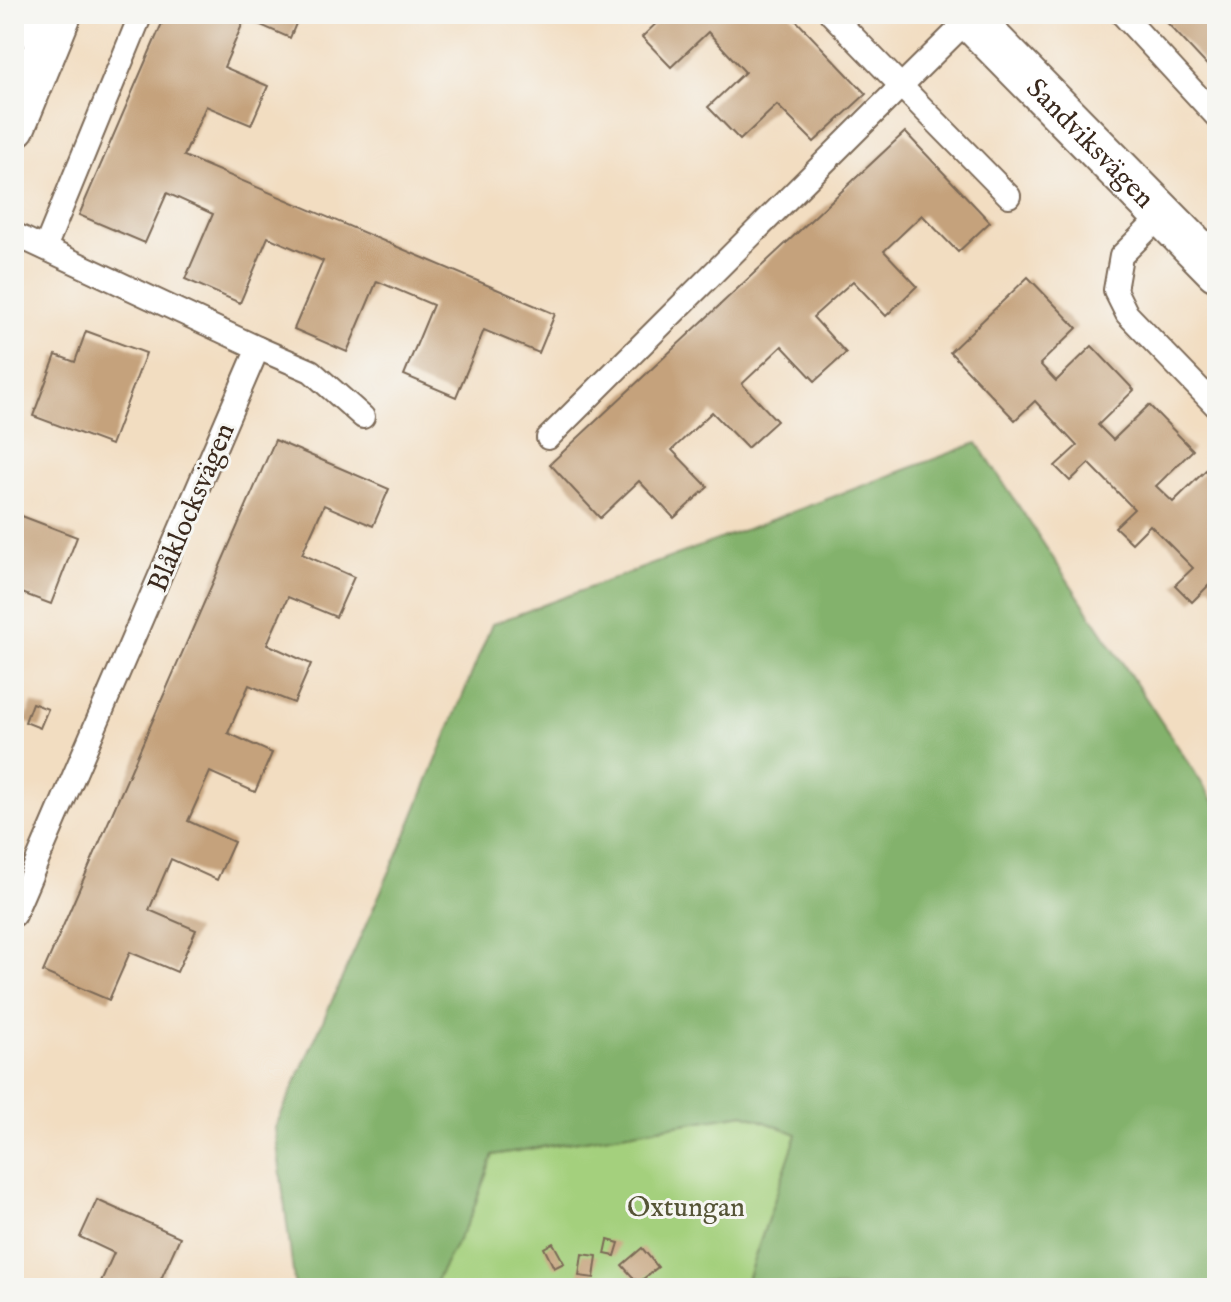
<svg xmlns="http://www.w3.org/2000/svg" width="1231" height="1302" viewBox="0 0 1231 1302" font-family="'IM FELL English',serif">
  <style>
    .green { fill: #a4d07d; stroke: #707d4e; stroke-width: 2 }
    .forest { fill: #83b26c; stroke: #5f6e45; stroke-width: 2 }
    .building { fill: #c5a27b }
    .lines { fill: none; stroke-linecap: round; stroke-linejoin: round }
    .service-casing { stroke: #7b6957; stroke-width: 26 }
    .minor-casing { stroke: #7b6957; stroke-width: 46 }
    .service { stroke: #fff; stroke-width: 22 }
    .minor { stroke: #fff; stroke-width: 42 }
    .labels { text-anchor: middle; stroke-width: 6; stroke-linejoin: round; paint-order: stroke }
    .street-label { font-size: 28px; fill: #3b2a1e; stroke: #f6f6f2 }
    .park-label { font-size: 28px; fill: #555436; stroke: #f6f6f2 }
  </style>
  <rect width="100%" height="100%" fill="#f6f6f2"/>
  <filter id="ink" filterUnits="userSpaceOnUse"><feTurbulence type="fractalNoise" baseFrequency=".0125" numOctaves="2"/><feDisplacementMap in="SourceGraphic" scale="16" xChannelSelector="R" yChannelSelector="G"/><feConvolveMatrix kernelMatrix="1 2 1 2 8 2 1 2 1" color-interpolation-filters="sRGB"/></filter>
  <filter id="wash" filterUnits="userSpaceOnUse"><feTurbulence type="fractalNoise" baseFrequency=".006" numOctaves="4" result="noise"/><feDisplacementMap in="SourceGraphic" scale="32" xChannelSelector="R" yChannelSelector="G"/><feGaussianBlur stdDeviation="1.8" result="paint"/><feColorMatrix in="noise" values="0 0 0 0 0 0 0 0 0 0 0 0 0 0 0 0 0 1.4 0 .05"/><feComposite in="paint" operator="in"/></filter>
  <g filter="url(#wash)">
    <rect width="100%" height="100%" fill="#f2ddc1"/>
    <path class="green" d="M 744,1114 L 798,1134 L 745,1285 L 746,1288 L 428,1288 L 493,1155 Z"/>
    <path class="forest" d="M 977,443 L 1217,806 L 1217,1288 L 746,1288 L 745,1286 L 797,1134 L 744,1114 L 493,1155 L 471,1216 L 432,1288 L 295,1288 L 275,1128 L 403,842 L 492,624 Z"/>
    <g id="blocks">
      <g class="building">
        <path d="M 166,14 L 300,14 L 290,38 L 245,18 L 224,67 L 268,86 L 251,125 L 206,106 L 184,156 L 555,314 L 539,353 L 484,330 L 456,397 L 404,375 L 433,305 L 377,281 L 347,352 L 294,329 L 323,261 L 268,237 L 240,303 L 185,279 L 213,214 L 167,193 L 145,243 L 79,215 Z"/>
        <path d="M 666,14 L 790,14 L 866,94 L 814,142 L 777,105 L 740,140 L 708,107 L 745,72 L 708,32 L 671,67 L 642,37 Z"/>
        <path d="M 1159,14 L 1217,14 L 1217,76 Z"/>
        <path d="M 905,132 L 990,222 L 958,252 L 922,215 L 884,251 L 917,286 L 886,316 L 853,281 L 813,317 L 846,353 L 815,381 L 782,346 L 742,384 L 777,421 L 747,448 L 712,412 L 672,450 L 708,487 L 674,518 L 639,481 L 600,518 L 550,464 Z"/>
        <path d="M 1028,277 L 1077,328 L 1040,364 L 1056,381 L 1092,346 L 1134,390 L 1098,425 L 1113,440 L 1149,405 L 1193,450 L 1156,486 L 1173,502 L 1206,470 L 1217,481 L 1217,544 L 1214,547 L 1217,550 L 1217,594 L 1209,585 L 1192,602 L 1175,585 L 1193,568 L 1150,525 L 1132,543 L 1115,527 L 1134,509 L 1089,463 L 1070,481 L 1055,466 L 1077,446 L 1035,401 L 1015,420 L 950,352 Z"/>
        <path d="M 86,331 L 146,353 L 111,445 L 33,416 L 56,355 L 75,362 Z"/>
        <path d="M 275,440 L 389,489 L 373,526 L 324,505 L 302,554 L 354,577 L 336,617 L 288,597 L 267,644 L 311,664 L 294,703 L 249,685 L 228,733 L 272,753 L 255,792 L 210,772 L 188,821 L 234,842 L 217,880 L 171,859 L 149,910 L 196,930 L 177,972 L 130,952 L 109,1000 L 43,972 Z"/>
        <path d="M 14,513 L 77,537 L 51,604 L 14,590 Z"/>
        <path d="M 32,703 L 48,709 L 40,728 L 25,722 Z"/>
        <path d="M 97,1200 L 180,1237 L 157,1288 L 98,1288 L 114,1253 L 80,1237 Z"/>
        <path d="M 608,1240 L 619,1243 L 615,1256 L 605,1254 Z"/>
        <path d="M 553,1243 L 564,1263 L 554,1268 L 544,1248 Z"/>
        <path d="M 642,1248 L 658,1267 L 638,1283 L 622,1265 Z"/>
        <path d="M 582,1254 L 597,1256 L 594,1278 L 579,1276 Z"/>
      </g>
    </g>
  </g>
  <g filter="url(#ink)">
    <use href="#blocks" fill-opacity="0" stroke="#7b6957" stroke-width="2"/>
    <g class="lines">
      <defs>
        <g id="service">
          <path d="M 831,14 L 901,86 L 969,19"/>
          <path d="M 1122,14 L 1217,117"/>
          <path d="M 1162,215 L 1121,256 L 1115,290 L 1127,314 L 1217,407"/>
          <path d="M 14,234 L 258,348 L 14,915"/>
          <path d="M 45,248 L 141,14"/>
          <path d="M 258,348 L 311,371 L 363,417"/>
          <path d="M 548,438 L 901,86 L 1009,196"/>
        </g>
        <g id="minor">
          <path d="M 18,14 L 50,37"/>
          <path id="s1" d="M 965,14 L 1217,270"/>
          <path d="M 14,126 L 60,14"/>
        </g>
      </defs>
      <use href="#service" class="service-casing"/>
      <use href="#minor" class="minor-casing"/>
      <use href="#service" class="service"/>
      <use href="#minor" class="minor"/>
    </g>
  </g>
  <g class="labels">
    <g class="street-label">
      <text dy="10" stroke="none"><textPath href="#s1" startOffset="180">Sandviksvägen</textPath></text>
      <text transform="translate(190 507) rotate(-67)" y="10">Blåklocksvägen</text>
    </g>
    <g class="park-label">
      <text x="686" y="1216">Oxtungan</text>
    </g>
  </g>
  <rect width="1231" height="1302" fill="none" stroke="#f6f6f2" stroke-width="48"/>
</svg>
